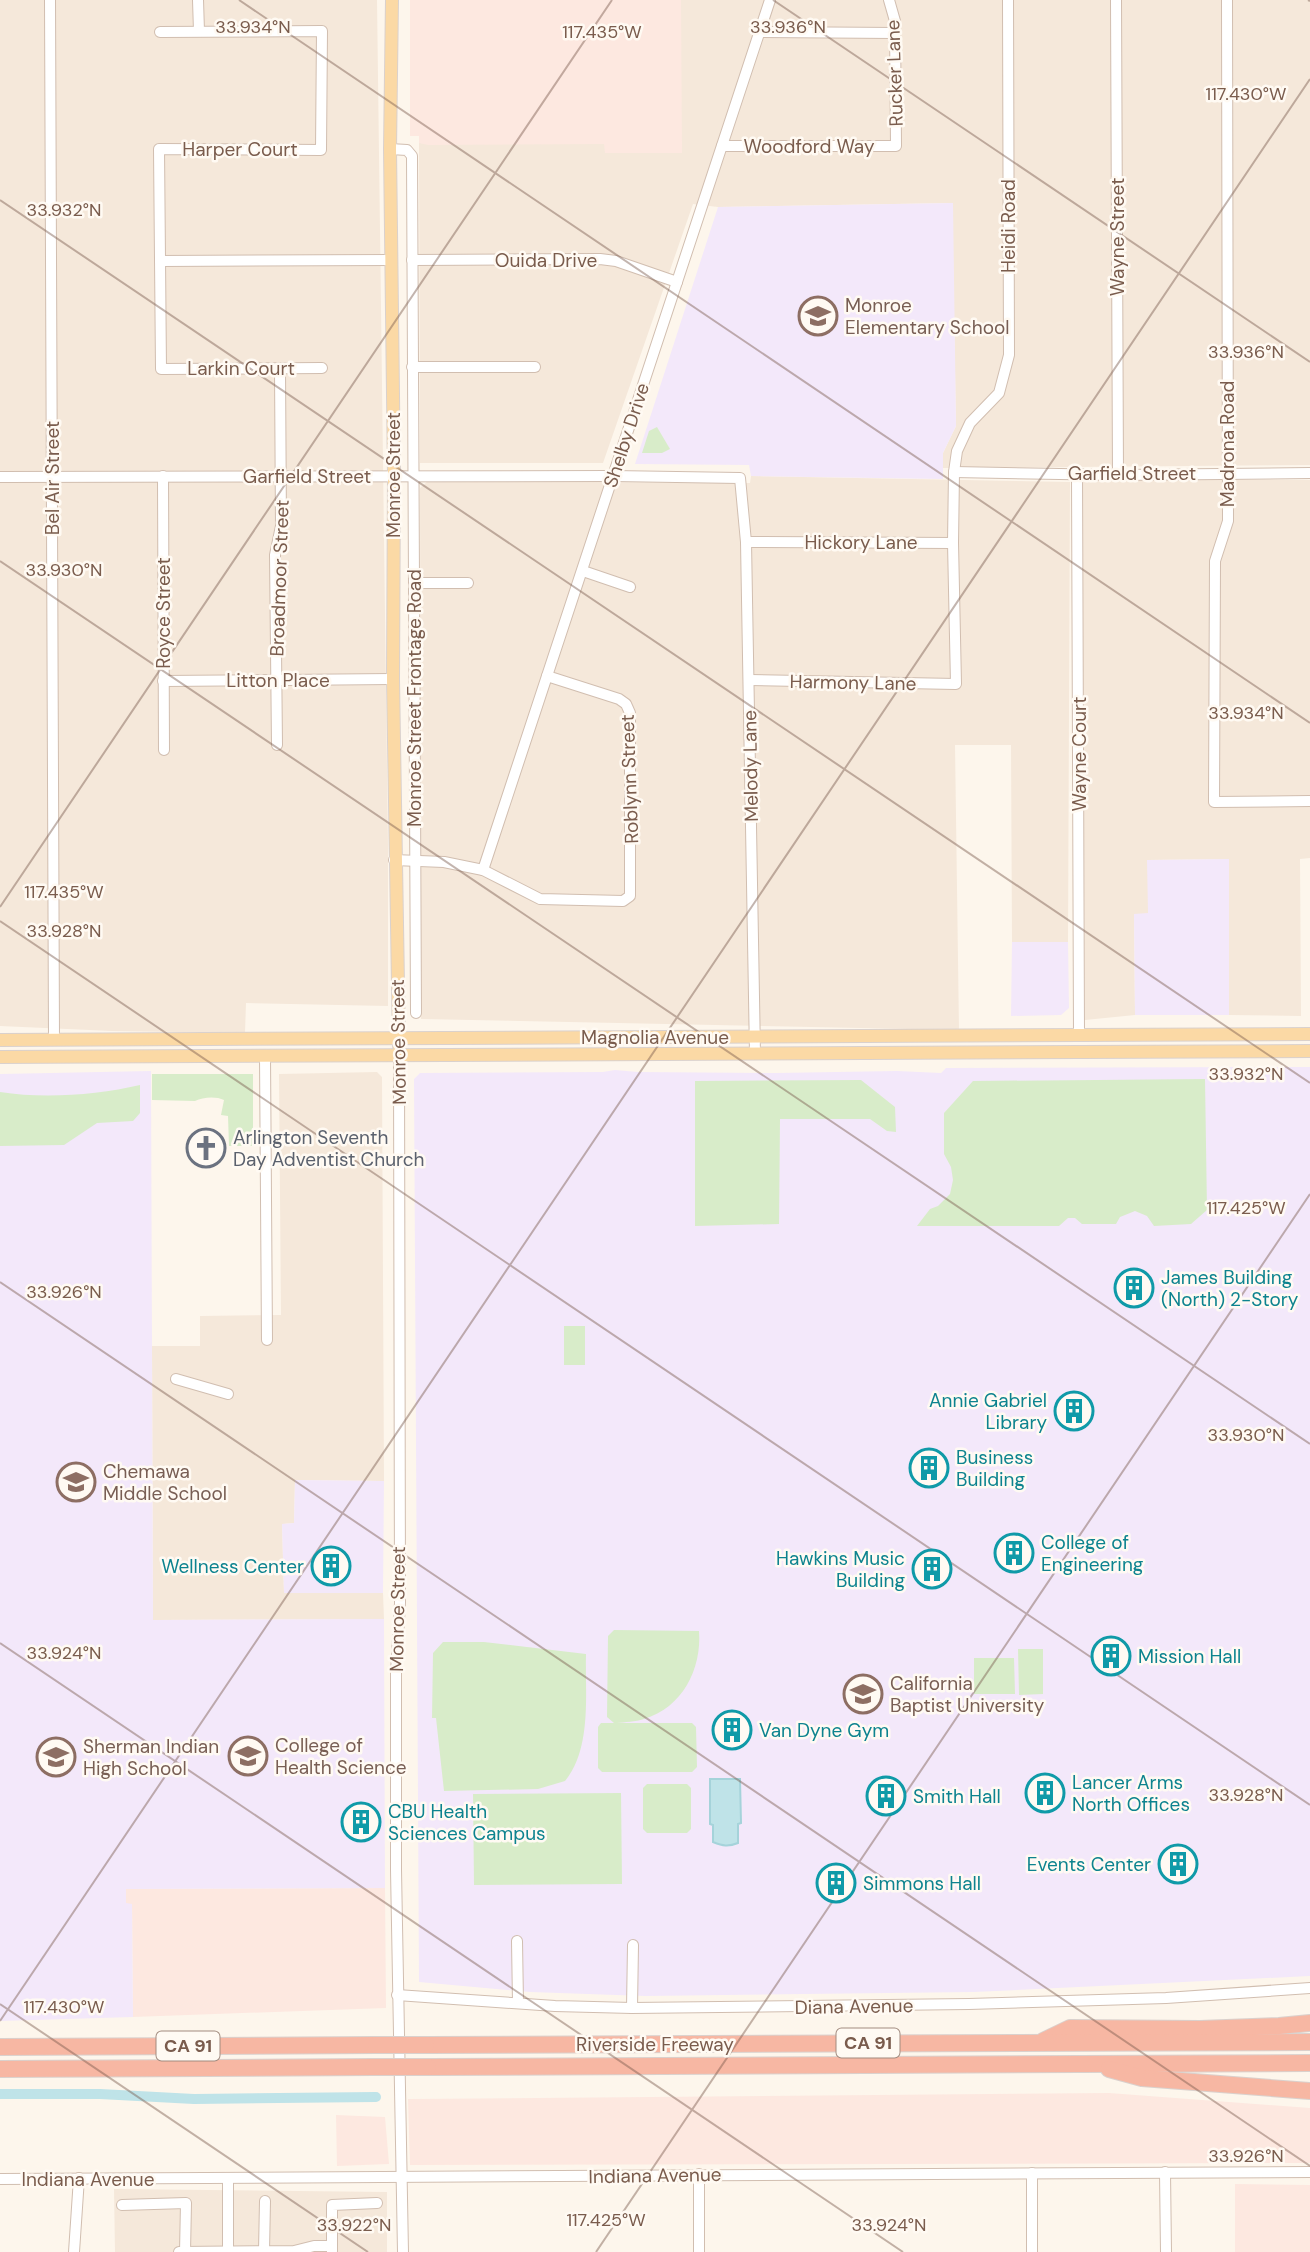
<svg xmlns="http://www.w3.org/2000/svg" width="1310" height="2252" viewBox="0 0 1310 2252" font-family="'DM Sans',sans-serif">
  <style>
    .residential { fill: #f5e8da }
    .commercial { fill: #fde8e0 }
    .education { fill: #f3e8fa }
    .green { fill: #d8ecc9 }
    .water { fill: #bfe3e8; stroke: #a5d3da; stroke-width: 2 }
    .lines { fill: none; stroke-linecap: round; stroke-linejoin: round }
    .canal { stroke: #bfe3e8; stroke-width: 10 }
    .minor-casing { stroke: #d1beb0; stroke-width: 12 }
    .major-casing { stroke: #dad1cd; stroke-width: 14 }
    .highway-casing { stroke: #dad1cd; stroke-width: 18 }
    .minor { stroke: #fff; stroke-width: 10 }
    .major { stroke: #fbd9a5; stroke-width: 12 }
    .highway { stroke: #f7b7a3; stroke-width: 16 }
    .highway-bridge-casing { stroke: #dad1cd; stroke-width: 18; stroke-linecap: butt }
    .highway-bridge { stroke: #f7b7a3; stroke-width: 16 }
    .ticks { fill: none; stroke: #7a5c4d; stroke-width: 2; stroke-opacity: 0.45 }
    .labels { text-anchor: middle; stroke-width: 5; stroke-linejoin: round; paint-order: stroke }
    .shield { fill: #fffaf3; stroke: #a28b7f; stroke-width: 2 }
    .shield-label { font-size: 18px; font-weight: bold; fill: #7a5c4d }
    .street-label { font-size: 19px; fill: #7a5c4d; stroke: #fffaf3 }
    .education-label { font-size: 19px; fill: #785e54; stroke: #fffaf3; text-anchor: start }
    .worship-label { font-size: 19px; fill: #5b616d; stroke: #fffaf3; text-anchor: start }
    .culture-label { font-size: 19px; fill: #0d838f; stroke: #fffaf3; text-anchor: start }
    .ticks-label { font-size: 18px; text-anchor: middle; fill: #7a5c4d; stroke: #fffaf3; stroke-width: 5; stroke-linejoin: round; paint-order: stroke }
  </style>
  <rect width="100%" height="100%" fill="#fdf6ec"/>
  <g class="residential">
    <path d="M 0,0 L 377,0 L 388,846 L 388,1006 L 246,1003 L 245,1033 L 112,1031 L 0,1026 Z"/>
    <path d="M 681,0 L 1310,0 L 1310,465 L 943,468 L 943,453 L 956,426 L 952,203 L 718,207 L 693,204 L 603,463 L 420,463 L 419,143 L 605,144 L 605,153 L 681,153 Z"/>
    <path d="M 751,476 L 1070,482 L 1068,942 L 1012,942 L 1011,745 L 955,745 L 959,1030 L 421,1019 L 420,488 L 428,481 L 750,483 Z"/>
    <path d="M 1082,480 L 1310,480 L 1310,858 L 1300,859 L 1301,1016 L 1229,1015 L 1229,859 L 1148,860 L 1148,914 L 1134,914 L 1135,1015 L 1085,1020 Z"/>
    <path d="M 377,1072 L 382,1077 L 384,1481 L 295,1480 L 294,1523 L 282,1524 L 284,1593 L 383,1593 L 384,1619 L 153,1620 L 152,1346 L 200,1346 L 200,1316 L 281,1315 L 279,1074 Z"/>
    <path d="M 114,2189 L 387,2192 L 387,2252 L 115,2252 Z"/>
  </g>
  <g class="commercial">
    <path d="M 410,0 L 681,0 L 682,153 L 605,153 L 604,144 L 428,145 L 419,143 L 419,136 L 410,136 Z"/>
    <path d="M 385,1888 L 386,2008 L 133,2017 L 132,1904 L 126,1904 L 126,1889 Z"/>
    <path d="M 1109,2093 L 1310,2108 L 1310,2163 L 410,2165 L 408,2099 Z"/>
    <path d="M 336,2115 L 385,2117 L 389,2164 L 337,2166 Z"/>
    <path d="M 1235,2184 L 1310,2185 L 1310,2252 L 1235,2252 Z"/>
  </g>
  <g class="education">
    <path d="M 953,203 L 956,426 L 943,453 L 943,479 L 751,476 L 749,465 L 635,464 L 718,207 Z"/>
    <path d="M 1229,859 L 1229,1015 L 1135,1015 L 1134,914 L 1148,913 L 1147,860 Z"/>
    <path d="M 1012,942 L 1068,942 L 1069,1008 L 1061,1015 L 1011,1016 Z"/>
    <path d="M 1310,1067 L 1310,1976 L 974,1992 L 645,1996 L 530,1992 L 419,1982 L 414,1079 L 420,1073 L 603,1072 L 615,1070 L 638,1072 L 776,1073 L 897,1071 L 941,1073 L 946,1068 Z"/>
    <path d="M 151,1071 L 153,1620 L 384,1619 L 385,1888 L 126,1889 L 126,1903 L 132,1904 L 133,2017 L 0,2021 L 0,1074 Z"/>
    <path d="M 295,1480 L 384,1481 L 383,1593 L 284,1593 L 282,1524 L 294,1523 Z"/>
  </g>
  <g class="green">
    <path d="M 657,427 L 670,449 L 662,453 L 642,453 L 649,431 Z"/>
    <path d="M 152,1074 L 253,1074 L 253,1146 L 229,1146 L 228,1116 L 221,1115 L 224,1100 C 216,1096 203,1097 195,1101 L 152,1100 Z"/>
    <path d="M 1205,1079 L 1207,1210 L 1191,1224 L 1154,1226 L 1147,1216 L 1135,1211 L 1120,1217 L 1116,1224 L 1082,1224 L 1075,1218 L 1068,1218 L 1059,1226 L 917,1226 L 930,1209 L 938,1206 L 950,1194 L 953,1180 L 951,1167 L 944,1154 L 944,1113 L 973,1081 Z"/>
    <path d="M 861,1080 L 895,1107 L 896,1132 L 887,1131 L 870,1119 L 780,1119 L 779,1224 L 695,1226 L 695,1081 Z"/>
    <path d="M 140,1085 L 140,1113 L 133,1121 L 97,1123 L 64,1145 L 0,1146 L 0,1092 C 44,1099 97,1095 140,1085 Z"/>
    <rect x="564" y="1326" width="21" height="39"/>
    <path d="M 614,1630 L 699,1631 C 702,1669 682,1708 644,1719 C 635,1722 625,1722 617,1723 L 692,1723 L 696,1727 L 697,1767 L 692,1772 L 602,1772 L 598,1768 L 598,1727 L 601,1723 L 614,1723 L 607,1717 L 608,1636 Z"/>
    <path d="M 443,1642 L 484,1642 L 586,1654 C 585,1694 592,1748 565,1781 L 538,1789 L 444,1791 L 436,1718 L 432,1718 L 433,1653 Z"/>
    <path d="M 1018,1649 L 1043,1649 L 1043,1694 L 1019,1695 Z"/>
    <path d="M 974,1658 L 1014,1658 L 1015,1694 L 974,1694 Z"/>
    <path d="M 647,1784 L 687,1784 L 691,1788 L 691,1829 L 687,1833 L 647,1833 L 643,1829 L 643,1788 Z"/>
    <path d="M 621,1793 L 622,1884 L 474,1885 L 473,1794 Z"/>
  </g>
  <path class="water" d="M 710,1779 L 740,1779 L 741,1823 L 738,1824 L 738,1843 C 728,1847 723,1846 713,1842 L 713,1825 L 710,1824 Z"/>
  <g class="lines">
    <path class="canal" d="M 0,2094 L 100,2094 L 194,2099 L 376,2097"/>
    <defs>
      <g id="minor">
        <path d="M 50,0 L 54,1040"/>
        <path d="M 198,0 L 199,31"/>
        <path d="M 1116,0 L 1118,475"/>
        <path d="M 1227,0 L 1228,521 L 1215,561 L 1214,802 L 1310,801"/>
        <path d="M 160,32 L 322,31 L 321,150 L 159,149 L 161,369 L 322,368"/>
        <path d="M 760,32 L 895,33"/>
        <path d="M 722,146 L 896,146 L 895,21 L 889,0"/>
        <path d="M 390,149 L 407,150 L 412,156 L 416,1013"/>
        <path d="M 412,260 L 600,259 L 616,261 L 677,282"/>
        <path d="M 160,261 L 392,260"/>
        <path d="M 412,367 L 535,367"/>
        <path d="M 954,472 L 1118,475 L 1310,473"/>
        <path d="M 1077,474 L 1079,1035"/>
        <path d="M 163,476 L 164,750"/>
        <path d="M 0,477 L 613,476 L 740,478 L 746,542 L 755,1054"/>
        <path d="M 746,542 L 953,543 L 954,472 L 957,451 L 970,423 L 999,393 L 1009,355 L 1008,0"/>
        <path d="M 583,571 L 630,587"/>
        <path d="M 414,583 L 468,583"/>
        <path d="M 749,680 L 956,684 L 953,543"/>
        <path d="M 163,681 L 393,679"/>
        <path d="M 277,745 L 275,555 L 281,526 L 280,369"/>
        <path d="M 394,860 L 444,862 L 483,870 L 540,899 L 623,901 L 630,896 L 630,713 L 626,704 L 619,699 L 547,676"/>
        <path d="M 483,870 L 770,0"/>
        <path d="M 265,1056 L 267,1340"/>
        <path d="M 399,1056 L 400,1603 L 396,1672 L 396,1870 L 403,2252"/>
        <path d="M 176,1379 L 228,1394"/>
        <path d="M 517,1941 L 518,2003"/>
        <path d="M 397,1995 L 555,2006 L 632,2008 L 969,2004 L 1166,1998 L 1310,1988"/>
        <path d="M 632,2008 L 633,1945"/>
        <path d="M 1165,2172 L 1166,2252"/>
        <path d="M 699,2174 L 699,2252"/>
        <path d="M 0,2179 L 1310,2172"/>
        <path d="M 122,2205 L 186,2203 L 185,2252"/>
        <path d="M 264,2251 L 265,2201"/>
        <path d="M 332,2251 L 332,2205 L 377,2203"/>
        <path d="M 74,2252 L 79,2178"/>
        <path d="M 179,2252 L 294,2251 L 314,2246 L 332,2246"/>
        <path d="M 228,2252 L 228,2179"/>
        <path d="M 1032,2252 L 1032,2173"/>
      </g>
      <g id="major">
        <path d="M 392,0 L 390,149 L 394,476 L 393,679 L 399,1046"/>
        <path d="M 0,1040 L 1310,1034"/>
        <path d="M 0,1057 L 1310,1051"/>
      </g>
      <g id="highway">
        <path d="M 1043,2041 L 1070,2028 L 1200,2029 L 1279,2026 L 1310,2023"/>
        <path d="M 426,2045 L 1310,2042"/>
        <path d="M 0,2047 L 376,2045"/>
        <path d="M 428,2067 L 1310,2063"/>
        <path d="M 0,2069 L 373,2067"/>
        <path d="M 1109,2069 L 1142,2078 L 1310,2091"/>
      </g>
    </defs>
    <use href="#minor" class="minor-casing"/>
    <use href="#major" class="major-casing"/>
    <use href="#highway" class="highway-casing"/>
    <use href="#minor" class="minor"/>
    <use href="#major" class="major"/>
    <use href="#highway" class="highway"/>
    <defs>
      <g id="highway-bridge">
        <path d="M 376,2045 L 426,2045"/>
        <path d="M 373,2067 L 428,2067"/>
      </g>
    </defs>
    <use href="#highway-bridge" class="highway-bridge-casing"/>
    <use href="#highway-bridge" class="highway-bridge"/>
  </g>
  <path class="ticks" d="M 239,0 L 1310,723M 773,0 L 1310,362M 1308,0 L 1310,1M 0,200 L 1310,1083M 0,561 L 1310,1444M 0,907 L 612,0M 0,921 L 1310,1805M 0,1282 L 1310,2166M 0,1643 L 903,2252M 0,2004 L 368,2252M 0,2021 L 1310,79M 596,2252 L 1310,1194"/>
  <defs>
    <symbol id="school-ring" viewBox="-11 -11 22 22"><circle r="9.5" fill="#fffaf3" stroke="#8d6e63" stroke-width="1.5"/><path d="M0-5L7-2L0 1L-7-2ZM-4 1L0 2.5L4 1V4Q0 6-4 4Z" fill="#8d6e63"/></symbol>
    <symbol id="church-ring" viewBox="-11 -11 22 22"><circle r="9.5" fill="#fffaf3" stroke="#6b7280" stroke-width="1.5"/><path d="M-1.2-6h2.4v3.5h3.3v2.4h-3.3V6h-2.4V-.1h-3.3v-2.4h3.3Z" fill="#6b7280"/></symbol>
    <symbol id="building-ring" viewBox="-11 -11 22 22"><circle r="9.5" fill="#fffaf3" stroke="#0f9aa8" stroke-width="1.5"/><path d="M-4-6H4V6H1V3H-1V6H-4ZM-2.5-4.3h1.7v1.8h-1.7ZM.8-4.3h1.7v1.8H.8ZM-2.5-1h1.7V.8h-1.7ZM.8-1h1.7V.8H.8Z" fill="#0f9aa8"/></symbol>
    <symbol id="university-ring" viewBox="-11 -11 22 22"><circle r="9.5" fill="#fffaf3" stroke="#8d6e63" stroke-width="1.5"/><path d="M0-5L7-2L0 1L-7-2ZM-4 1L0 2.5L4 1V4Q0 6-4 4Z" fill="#8d6e63"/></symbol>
  </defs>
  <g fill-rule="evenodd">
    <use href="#school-ring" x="796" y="294" width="44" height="44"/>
    <use href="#church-ring" x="184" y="1126" width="44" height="44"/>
    <use href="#building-ring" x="1112" y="1266" width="44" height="44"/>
    <use href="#building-ring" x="1052" y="1389" width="44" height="44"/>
    <use href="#building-ring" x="907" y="1446" width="44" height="44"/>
    <use href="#school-ring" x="54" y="1460" width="44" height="44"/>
    <use href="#building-ring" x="992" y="1531" width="44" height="44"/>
    <use href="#building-ring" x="309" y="1544" width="44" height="44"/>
    <use href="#building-ring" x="910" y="1547" width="44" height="44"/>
    <use href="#building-ring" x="1089" y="1634" width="44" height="44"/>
    <use href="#university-ring" x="841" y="1672" width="44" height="44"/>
    <use href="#building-ring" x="710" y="1708" width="44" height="44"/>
    <use href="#university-ring" x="226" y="1734" width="44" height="44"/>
    <use href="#school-ring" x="34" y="1735" width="44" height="44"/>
    <use href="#building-ring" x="1023" y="1771" width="44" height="44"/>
    <use href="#building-ring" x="864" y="1774" width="44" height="44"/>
    <use href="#building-ring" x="339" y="1800" width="44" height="44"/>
    <use href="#building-ring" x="1156" y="1842" width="44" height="44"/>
    <use href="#building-ring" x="814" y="1861" width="44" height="44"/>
  </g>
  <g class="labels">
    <g class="shield">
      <rect x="836.5" y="2028.5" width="63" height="29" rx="5"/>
      <rect x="156.5" y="2031.5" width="63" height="29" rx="5"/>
    </g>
    <g class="shield-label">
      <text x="868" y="2049">CA 91</text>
      <text x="188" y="2052">CA 91</text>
    </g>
    <g class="street-label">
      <text transform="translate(894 73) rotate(-92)" y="7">Rucker Lane</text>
      <text x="809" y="153">Woodford Way</text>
      <text x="240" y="156">Harper Court</text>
      <text transform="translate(1008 226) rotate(-90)" y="7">Heidi Road</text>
      <text transform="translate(1117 237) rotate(-90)" y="7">Wayne Street</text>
      <text x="546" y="267">Ouida Drive</text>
      <text x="241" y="375">Larkin Court</text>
      <text transform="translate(626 435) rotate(-72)" y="7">Shelby Drive</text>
      <text transform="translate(1227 444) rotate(-90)" y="7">Madrona Road</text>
      <text x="1132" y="480">Garfield Street</text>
      <text transform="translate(393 475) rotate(-90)" y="7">Monroe Street</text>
      <text x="307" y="483">Garfield Street</text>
      <text transform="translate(52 478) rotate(-90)" y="7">Bel Air Street</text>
      <text x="861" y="549">Hickory Lane</text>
      <text transform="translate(279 578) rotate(-88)" y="7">Broadmoor Street</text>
      <text transform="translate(163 613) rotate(-90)" y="7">Royce Street</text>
      <text x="278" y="687">Litton Place</text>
      <text transform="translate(853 682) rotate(1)" y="7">Harmony Lane</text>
      <text transform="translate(414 698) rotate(-90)" y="7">Monroe Street Frontage Road</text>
      <text transform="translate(1079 754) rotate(-90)" y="7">Wayne Court</text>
      <text transform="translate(750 766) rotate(-91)" y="7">Melody Lane</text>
      <text transform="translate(629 779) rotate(-92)" y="7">Roblynn Street</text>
      <text x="655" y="1044">Magnolia Avenue</text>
      <text transform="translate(398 1042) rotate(-91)" y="7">Monroe Street</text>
      <text transform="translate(397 1609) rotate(-89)" y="7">Monroe Street</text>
      <text transform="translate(854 2006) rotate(-1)" y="7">Diana Avenue</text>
      <text x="655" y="2051">Riverside Freeway</text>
      <text transform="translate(655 2175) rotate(-1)" y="7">Indiana Avenue</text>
      <text x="88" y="2186">Indiana Avenue</text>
    </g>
    <g class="education-label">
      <text x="845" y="312">Monroe<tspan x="845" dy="22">Elementary School</tspan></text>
      <text x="103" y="1478">Chemawa<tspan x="103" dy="22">Middle School</tspan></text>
      <text x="890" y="1690">California<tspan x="890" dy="22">Baptist University</tspan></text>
      <text x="275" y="1752">College of<tspan x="275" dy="22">Health Science</tspan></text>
      <text x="83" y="1753">Sherman Indian<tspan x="83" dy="22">High School</tspan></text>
    </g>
    <g class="worship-label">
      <text x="233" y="1144">Arlington Seventh<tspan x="233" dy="22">Day Adventist Church</tspan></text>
    </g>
    <g class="culture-label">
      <text x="1161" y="1284">James Building<tspan x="1161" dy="22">(North) 2-Story</tspan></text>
      <text x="1047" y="1407" text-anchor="end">Annie Gabriel<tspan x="1047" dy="22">Library</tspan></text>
      <text x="956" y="1464">Business<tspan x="956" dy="22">Building</tspan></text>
      <text x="1041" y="1549">College of<tspan x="1041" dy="22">Engineering</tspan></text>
      <text x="905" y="1565" text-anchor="end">Hawkins Music<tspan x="905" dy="22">Building</tspan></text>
      <text x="304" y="1573" text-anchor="end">Wellness Center</text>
      <text x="1138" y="1663">Mission Hall</text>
      <text x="759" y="1737">Van Dyne Gym</text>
      <text x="1072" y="1789">Lancer Arms<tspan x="1072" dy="22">North Offices</tspan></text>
      <text x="913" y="1803">Smith Hall</text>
      <text x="388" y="1818">CBU Health<tspan x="388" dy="22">Sciences Campus</tspan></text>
      <text x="1151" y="1871" text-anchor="end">Events Center</text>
      <text x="863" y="1890">Simmons Hall</text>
    </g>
  </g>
  <g class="ticks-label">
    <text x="253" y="33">33.934°N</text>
    <text x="788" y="33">33.936°N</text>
    <text x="602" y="38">117.435°W</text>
    <text x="1246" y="100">117.430°W</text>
    <text x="64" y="216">33.932°N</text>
    <text x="1246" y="358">33.936°N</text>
    <text x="64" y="576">33.930°N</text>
    <text x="1246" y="719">33.934°N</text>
    <text x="64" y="898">117.435°W</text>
    <text x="64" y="937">33.928°N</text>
    <text x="1246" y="1080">33.932°N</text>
    <text x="1246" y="1214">117.425°W</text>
    <text x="64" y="1298">33.926°N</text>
    <text x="1246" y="1441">33.930°N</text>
    <text x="64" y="1659">33.924°N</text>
    <text x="1246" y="1801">33.928°N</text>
    <text x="64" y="2013">117.430°W</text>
    <text x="1246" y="2162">33.926°N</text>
    <text x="606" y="2226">117.425°W</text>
    <text x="354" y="2231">33.922°N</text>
    <text x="889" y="2231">33.924°N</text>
  </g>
</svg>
